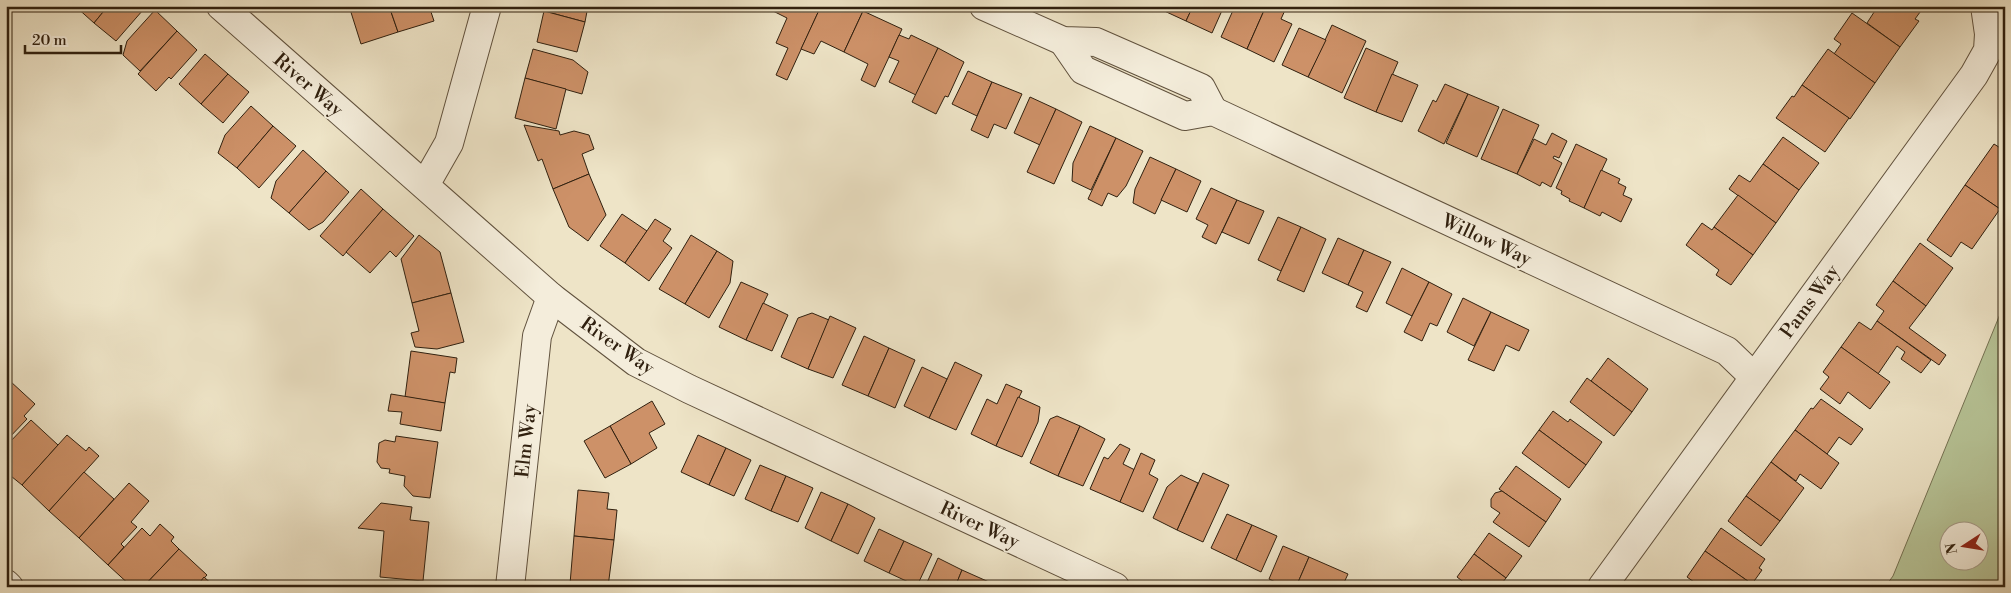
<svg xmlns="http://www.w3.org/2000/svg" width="2011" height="593" viewBox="0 0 2011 593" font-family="'Libre Bodoni',serif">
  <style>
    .green { fill: #b7c497; stroke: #747253; fill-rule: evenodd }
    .building { fill: #cd9168; stroke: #30200f }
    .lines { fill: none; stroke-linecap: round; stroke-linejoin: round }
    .minor-casing { stroke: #60513d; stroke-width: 30 }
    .minor { stroke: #f4eddb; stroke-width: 28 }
    .labels { text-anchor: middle; stroke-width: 4; stroke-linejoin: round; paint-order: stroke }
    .street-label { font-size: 19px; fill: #30200f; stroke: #f4eddb }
  </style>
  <rect width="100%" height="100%" fill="#eee4c7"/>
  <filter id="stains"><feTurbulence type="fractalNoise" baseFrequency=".004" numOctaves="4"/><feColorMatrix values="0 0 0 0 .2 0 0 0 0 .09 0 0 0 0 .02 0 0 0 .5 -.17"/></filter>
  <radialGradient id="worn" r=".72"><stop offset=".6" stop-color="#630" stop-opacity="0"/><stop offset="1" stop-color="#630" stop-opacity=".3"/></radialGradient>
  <path class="green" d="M 2005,302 L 2005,587 L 1885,587 L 1893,576 ZM 1948,530 L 1978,530 L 1978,560 L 1948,560 Z"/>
  <g class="building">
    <path d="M 75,6 L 108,6 L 94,23 Z"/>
    <path d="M 108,6 L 138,6 L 143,10 L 116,41 L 94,23 Z"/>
    <path d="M 349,6 L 389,6 L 398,32 L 361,44 Z"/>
    <path d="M 389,6 L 429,6 L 434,21 L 398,32 Z"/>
    <path d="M 546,6 L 588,6 L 585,22 L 544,11 Z"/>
    <path d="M 761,6 L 775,6 L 773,11 Z"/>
    <path d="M 775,6 L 821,6 L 787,80 L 776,75 L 788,48 L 776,43 L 787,18 L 773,11 Z"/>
    <path d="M 821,6 L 854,6 L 863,11 L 844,52 L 821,41 L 814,54 L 801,49 Z"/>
    <path d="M 1161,6 L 1193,6 L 1186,21 L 1160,9 Z"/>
    <path d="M 1193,6 L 1224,6 L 1212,33 L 1186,21 Z"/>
    <path d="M 1235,6 L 1266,6 L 1247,49 L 1221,37 Z"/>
    <path d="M 1266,6 L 1281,6 L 1286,8 L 1281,19 L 1292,24 L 1274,62 L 1247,49 Z"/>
    <path d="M 1878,6 L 1921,6 L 1923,8 L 1915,19 L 1919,21 L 1900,47 L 1867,23 Z"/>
    <path d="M 155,10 L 177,31 L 140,71 L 123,55 L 127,41 Z"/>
    <path d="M 544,11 L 585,22 L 577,52 L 537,42 Z"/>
    <path d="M 863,11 L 902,29 L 875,87 L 861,80 L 868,64 L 844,52 Z"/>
    <path d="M 1852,13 L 1900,47 L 1875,83 L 1834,54 L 1841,44 L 1834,39 Z"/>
    <path d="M 1332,25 L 1366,41 L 1342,93 L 1308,77 Z"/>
    <path d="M 1299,28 L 1326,40 L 1308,77 L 1282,65 Z"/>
    <path d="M 177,31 L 197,50 L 171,79 L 169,77 L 156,91 L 138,74 Z"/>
    <path d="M 899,35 L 909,39 L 911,35 L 938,48 L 916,95 L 889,82 L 899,61 L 889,57 Z"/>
    <path d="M 938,48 L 964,62 L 948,97 L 945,96 L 936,114 L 912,102 Z"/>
    <path d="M 1366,48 L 1398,62 L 1376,112 L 1344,98 Z"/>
    <path d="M 533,49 L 573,60 L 588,72 L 582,94 L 525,78 Z"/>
    <path d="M 1828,49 L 1875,83 L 1850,119 L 1802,85 Z"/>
    <path d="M 205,54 L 228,74 L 201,104 L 179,84 Z"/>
    <path d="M 968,71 L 992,82 L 977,116 L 952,104 Z"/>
    <path d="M 228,74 L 249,92 L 223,123 L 201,104 Z"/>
    <path d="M 1392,74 L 1418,85 L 1402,122 L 1376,112 Z"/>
    <path d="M 525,78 L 566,89 L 556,129 L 515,118 Z"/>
    <path d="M 992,82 L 1022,94 L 1006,129 L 994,124 L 988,138 L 971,130 Z"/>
    <path d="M 1445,84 L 1468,94 L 1444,144 L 1418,131 L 1433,100 L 1436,102 Z"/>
    <path d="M 1802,85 L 1849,118 L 1825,152 L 1776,118 L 1792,96 L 1794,97 Z"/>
    <path d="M 1468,94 L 1499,107 L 1477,157 L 1446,143 Z"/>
    <path d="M 1030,97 L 1056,109 L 1040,145 L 1014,133 Z"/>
    <path d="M 251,106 L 273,126 L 237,168 L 218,153 L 225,135 Z"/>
    <path d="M 1056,109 L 1082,122 L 1054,184 L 1027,172 Z"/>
    <path d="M 1503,109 L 1539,125 L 1517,174 L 1481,159 Z"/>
    <path d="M 524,125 L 559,131 L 560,135 L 574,131 L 589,135 L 594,149 L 582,154 L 589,174 L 553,189 L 542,159 L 538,161 Z"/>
    <path d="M 273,126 L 296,146 L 259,188 L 237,168 Z"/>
    <path d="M 1090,126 L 1116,138 L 1091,190 L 1072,181 L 1073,163 Z"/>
    <path d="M 1552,133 L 1567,141 L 1559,158 L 1554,156 L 1553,158 L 1562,163 L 1551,187 L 1542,182 L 1540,186 L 1517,174 L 1534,139 L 1546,145 Z"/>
    <path d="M 1783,137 L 1819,163 L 1799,190 L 1763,164 Z"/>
    <path d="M 1116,138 L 1143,151 L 1126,186 L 1117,197 L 1108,193 L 1102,206 L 1088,199 Z"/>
    <path d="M 1576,144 L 1607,159 L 1584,208 L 1569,201 L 1570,199 L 1561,194 L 1562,191 L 1556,188 Z"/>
    <path d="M 1994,144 L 2005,151 L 2005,202 L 2000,209 L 1965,185 Z"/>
    <path d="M 303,150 L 326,171 L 289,213 L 271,198 L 276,181 Z"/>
    <path d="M 1150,157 L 1176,169 L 1155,214 L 1133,203 L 1135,189 Z"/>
    <path d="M 1763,164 L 1799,190 L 1776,223 L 1729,189 L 1739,175 L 1750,182 Z"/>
    <path d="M 1176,169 L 1201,181 L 1187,212 L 1161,200 Z"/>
    <path d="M 1601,170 L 1620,179 L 1618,183 L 1626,187 L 1623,195 L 1632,199 L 1621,222 L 1602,212 L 1600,216 L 1584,208 Z"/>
    <path d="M 326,171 L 349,192 L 323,222 L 309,230 L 289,213 Z"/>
    <path d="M 589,174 L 606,215 L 588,241 L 569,227 L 553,189 Z"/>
    <path d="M 1965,185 L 2000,209 L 1972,249 L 1961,242 L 1951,257 L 1927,240 Z"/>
    <path d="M 1211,188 L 1237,200 L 1216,244 L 1202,237 L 1208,225 L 1196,219 Z"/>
    <path d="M 361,189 L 383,209 L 343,256 L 320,236 Z"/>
    <path d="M 1738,195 L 1776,223 L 1753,255 L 1714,227 Z"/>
    <path d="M 1237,200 L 1264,211 L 1249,244 L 1222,232 Z"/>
    <path d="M 383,209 L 414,236 L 396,257 L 390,251 L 370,273 L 346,252 Z"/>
    <path d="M 622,214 L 647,231 L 625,263 L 600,246 Z"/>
    <path d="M 1278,217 L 1301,227 L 1281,271 L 1258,260 Z"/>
    <path d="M 655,219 L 671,229 L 663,241 L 672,248 L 649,281 L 625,263 Z"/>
    <path d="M 1702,223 L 1712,230 L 1714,227 L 1753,255 L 1731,285 L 1716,275 L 1719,270 L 1686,245 Z"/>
    <path d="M 1301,227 L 1326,239 L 1304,292 L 1277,280 Z"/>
    <path d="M 419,235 L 440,252 L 451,293 L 412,303 L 401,259 Z"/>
    <path d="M 691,235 L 717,251 L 685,304 L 659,289 Z"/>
    <path d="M 1338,238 L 1364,250 L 1348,285 L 1322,273 Z"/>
    <path d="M 1920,243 L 1953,268 L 1926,306 L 1893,281 Z"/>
    <path d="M 1364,250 L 1391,262 L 1367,312 L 1356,307 L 1363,292 L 1348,285 Z"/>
    <path d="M 717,251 L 733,261 L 730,283 L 709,318 L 685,304 Z"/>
    <path d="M 1402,268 L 1429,282 L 1412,316 L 1386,303 Z"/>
    <path d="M 1893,281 L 1926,306 L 1909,328 L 1946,355 L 1939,365 L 1877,321 L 1884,311 L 1876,305 Z"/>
    <path d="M 741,282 L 768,294 L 746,340 L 719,327 Z"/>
    <path d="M 1429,282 L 1452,294 L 1437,326 L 1430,323 L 1422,341 L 1404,332 Z"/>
    <path d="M 451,293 L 464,342 L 437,349 L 415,347 L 411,333 L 419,331 L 412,303 Z"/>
    <path d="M 1463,298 L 1491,312 L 1474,346 L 1447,332 Z"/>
    <path d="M 763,303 L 788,315 L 772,351 L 746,340 Z"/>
    <path d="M 1491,312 L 1529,330 L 1519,351 L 1506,345 L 1494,371 L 1468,360 Z"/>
    <path d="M 812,313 L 829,320 L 808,369 L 781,357 L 798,318 Z"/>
    <path d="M 830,316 L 856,328 L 833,378 L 808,369 Z"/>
    <path d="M 1877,321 L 1931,360 L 1921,373 L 1901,359 L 1905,352 L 1897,346 L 1878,374 L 1841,347 L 1859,322 L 1871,330 Z"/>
    <path d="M 864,336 L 889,348 L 868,396 L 842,385 Z"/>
    <path d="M 1841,347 L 1890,382 L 1870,409 L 1848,392 L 1840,404 L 1820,389 L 1829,377 L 1823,372 Z"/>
    <path d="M 889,348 L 915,360 L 895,408 L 868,396 Z"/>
    <path d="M 411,351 L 457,358 L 455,373 L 450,372 L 445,403 L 405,397 Z"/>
    <path d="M 1608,358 L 1648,389 L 1632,412 L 1591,381 Z"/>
    <path d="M 955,362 L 982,375 L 956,430 L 929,418 Z"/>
    <path d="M 922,367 L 947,379 L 929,418 L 904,406 Z"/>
    <path d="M 1587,378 L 1632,412 L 1614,436 L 1570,402 Z"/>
    <path d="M 10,381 L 35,404 L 24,416 L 27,419 L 6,441 L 6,385 Z"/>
    <path d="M 1006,384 L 1022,391 L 996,446 L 971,434 L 987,399 L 997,404 Z"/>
    <path d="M 391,394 L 445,403 L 441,431 L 400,424 L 402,412 L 388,411 Z"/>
    <path d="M 1018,397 L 1040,407 L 1038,422 L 1022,457 L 996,446 Z"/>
    <path d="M 1821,399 L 1863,429 L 1851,445 L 1839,437 L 1827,454 L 1795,430 L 1811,408 L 1813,409 Z"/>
    <path d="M 652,401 L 665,424 L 649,433 L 657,448 L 631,464 L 610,426 Z"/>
    <path d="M 1553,411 L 1568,422 L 1570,419 L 1602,442 L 1586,465 L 1539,430 Z"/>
    <path d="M 1057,416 L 1080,426 L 1058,476 L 1030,463 L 1050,419 Z"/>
    <path d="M 31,420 L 58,445 L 22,485 L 6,472 L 6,446 Z"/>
    <path d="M 610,426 L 631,464 L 605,478 L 584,441 Z"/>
    <path d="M 1080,426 L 1105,439 L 1083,486 L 1058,476 Z"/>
    <path d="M 1539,430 L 1586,465 L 1569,488 L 1522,453 Z"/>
    <path d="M 1795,430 L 1839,463 L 1821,489 L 1800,474 L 1796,481 L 1771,462 Z"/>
    <path d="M 67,435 L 86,451 L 89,447 L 99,456 L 49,511 L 22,485 Z"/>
    <path d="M 698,435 L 726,448 L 709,485 L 681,472 Z"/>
    <path d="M 396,436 L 438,442 L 430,498 L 413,496 L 404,486 L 405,476 L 389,473 L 390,469 L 381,468 L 377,462 L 379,443 L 385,440 L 395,442 Z"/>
    <path d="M 1120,444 L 1130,449 L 1123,464 L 1135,470 L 1120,502 L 1090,489 L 1104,457 L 1108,459 Z"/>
    <path d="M 726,448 L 751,460 L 734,496 L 709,485 Z"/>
    <path d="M 1141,453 L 1155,460 L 1149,474 L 1158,479 L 1143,512 L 1120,502 Z"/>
    <path d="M 1771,462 L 1804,488 L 1780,521 L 1746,496 Z"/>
    <path d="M 760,465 L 786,476 L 771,511 L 745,499 Z"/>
    <path d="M 1516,466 L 1561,499 L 1546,522 L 1499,489 Z"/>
    <path d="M 84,472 L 114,499 L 79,538 L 49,511 Z"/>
    <path d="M 1203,473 L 1229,485 L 1203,542 L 1177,530 Z"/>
    <path d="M 1181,475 L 1198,483 L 1177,530 L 1153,518 L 1167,487 Z"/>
    <path d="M 786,476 L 813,488 L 798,522 L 771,511 Z"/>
    <path d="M 129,483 L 149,501 L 131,522 L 137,527 L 121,544 L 124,547 L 108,565 L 79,538 Z"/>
    <path d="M 578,490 L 609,493 L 607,509 L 617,510 L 614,540 L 574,536 Z"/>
    <path d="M 1502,491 L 1546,522 L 1529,547 L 1493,522 L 1500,513 L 1491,507 L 1491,499 L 1495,493 Z"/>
    <path d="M 821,492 L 848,504 L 831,541 L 805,528 Z"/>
    <path d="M 1746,496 L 1780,521 L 1761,546 L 1728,521 Z"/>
    <path d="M 381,503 L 412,507 L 410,520 L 429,522 L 423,581 L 380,577 L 384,531 L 358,528 Z"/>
    <path d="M 848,504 L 875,518 L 858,554 L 831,541 Z"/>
    <path d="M 1227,514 L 1252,525 L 1236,560 L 1211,548 Z"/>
    <path d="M 160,524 L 174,537 L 171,541 L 179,549 L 143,587 L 132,587 L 108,565 L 142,528 L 150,536 Z"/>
    <path d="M 1252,525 L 1277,536 L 1261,572 L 1236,560 Z"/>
    <path d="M 1721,528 L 1765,559 L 1759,568 L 1762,570 L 1752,584 L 1705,551 Z"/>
    <path d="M 879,529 L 904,541 L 889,573 L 864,561 Z"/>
    <path d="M 1489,533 L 1522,556 L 1506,578 L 1474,554 Z"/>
    <path d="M 574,536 L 614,540 L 608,587 L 570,584 Z"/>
    <path d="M 904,541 L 932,554 L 917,586 L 889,573 Z"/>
    <path d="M 1283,546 L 1309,557 L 1296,587 L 1286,587 L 1269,579 Z"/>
    <path d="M 179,549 L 207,575 L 196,587 L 143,587 Z"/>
    <path d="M 1705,551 L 1752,584 L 1750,587 L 1701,587 L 1687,577 Z"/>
    <path d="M 1474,554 L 1506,578 L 1499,587 L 1470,587 L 1457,577 Z"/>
    <path d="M 1309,557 L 1348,574 L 1342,587 L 1296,587 Z"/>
    <path d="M 938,558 L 962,570 L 955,587 L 925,587 Z"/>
    <path d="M 962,570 L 989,582 L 987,587 L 955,587 Z"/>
    <path d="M 204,577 L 215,587 L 196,587 Z"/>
  </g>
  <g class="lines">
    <defs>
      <g id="minor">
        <path d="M 221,6 L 551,297 L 636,362 L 689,389 L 1115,587"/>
        <path d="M 984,6 L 1063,41 L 1096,42 L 1201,88 L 1213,111"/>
        <path d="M 1063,41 L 1083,70 L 1185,116 L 1213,111 L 1727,351 L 1754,377"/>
        <path d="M 425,185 L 449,143 L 487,6"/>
        <path d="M 6,584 L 9,587"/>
        <path d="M 510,587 L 537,336 L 551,297"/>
        <path d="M 1602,587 L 1974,75 L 1988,50 L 1989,34 L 1985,6"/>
      </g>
    </defs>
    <use href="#minor" class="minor-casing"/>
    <use href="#minor" class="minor"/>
  </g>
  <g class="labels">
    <g class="street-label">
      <text transform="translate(309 84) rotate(41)" y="7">River Way</text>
      <text transform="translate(1487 239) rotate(25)" y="7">Willow Way</text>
      <text transform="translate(1809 301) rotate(-54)" y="7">Pams Way</text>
      <text transform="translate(618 345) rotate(35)" y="7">River Way</text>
      <text transform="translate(525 441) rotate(-84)" y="7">Elm Way</text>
      <text transform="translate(980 524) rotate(25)" y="7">River Way</text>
    </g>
  </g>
  <rect width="2011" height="593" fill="none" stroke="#eee4c7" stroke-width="25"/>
  <rect x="8" y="8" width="1996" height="578" fill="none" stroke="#30200f" stroke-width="2.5"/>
  <rect x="12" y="12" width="1986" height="568" fill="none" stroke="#30200f"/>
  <g transform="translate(1964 546) rotate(258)"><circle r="24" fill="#f4eddb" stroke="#a69b89"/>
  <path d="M0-4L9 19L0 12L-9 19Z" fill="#8f2418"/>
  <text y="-8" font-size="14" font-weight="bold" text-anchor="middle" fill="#30200f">N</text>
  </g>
  <path d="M25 45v8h96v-8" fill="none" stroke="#30200f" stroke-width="2.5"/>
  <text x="32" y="45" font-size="15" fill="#30200f" stroke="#f4eddb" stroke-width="4" paint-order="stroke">20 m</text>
  <rect width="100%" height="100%" filter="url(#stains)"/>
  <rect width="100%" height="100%" fill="url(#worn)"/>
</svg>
